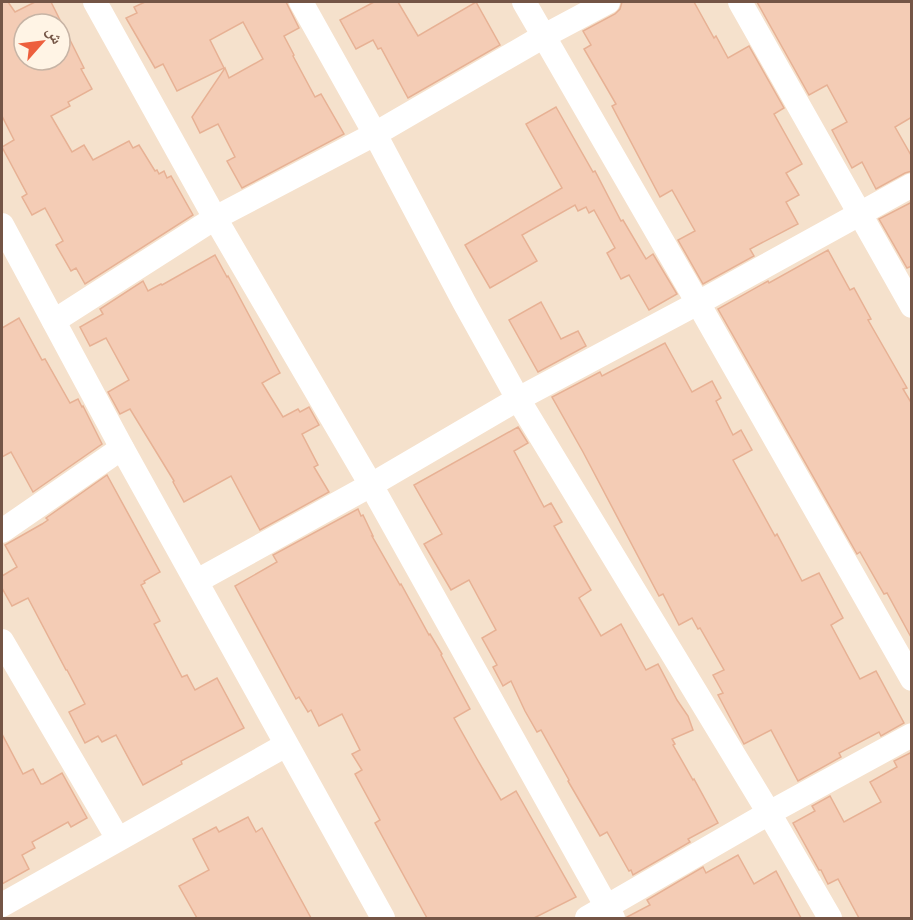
<svg xmlns="http://www.w3.org/2000/svg" width="913" height="920" viewBox="0 0 913 920" font-family="Montserrat,'Noto Naskh Arabic',sans-serif">
  <style>
    .residential { fill: #f5e1cc; fill-rule: evenodd }
    .building { fill: #f4ccb5; stroke: #e7b194; stroke-width: 1.5; fill-rule: evenodd }
    .lines { fill: none; stroke-linecap: round; stroke-linejoin: round }
    .minor { stroke: #fff; stroke-width: 24 }
  </style>
  <rect width="100%" height="100%" fill="#fdf0de"/>
  <path class="residential" d="M 2,2 L 911,2 L 911,918 L 2,918 ZM 24,24 L 60,24 L 60,60 L 24,60 Z"/>
  <g class="building">
    <path d="M 2,2 L 8,2 L 15,12 L 35,2 L 51,2 L 84,68 L 81,69 L 92,89 L 68,102 L 70,106 L 51,116 L 72,152 L 84,145 L 93,160 L 129,141 L 133,148 L 139,145 L 155,171 L 157,170 L 159,174 L 164,171 L 167,178 L 171,176 L 193,215 L 85,284 L 76,268 L 71,271 L 56,245 L 63,241 L 45,208 L 32,215 L 22,197 L 27,194 L 2,147 L 14,140 L 2,116 ZM 24,24 L 60,24 L 60,60 L 24,60 Z"/>
    <path d="M 145,2 L 286,2 L 299,28 L 284,36 L 294,55 L 293,56 L 315,97 L 321,94 L 344,134 L 242,188 L 227,161 L 235,157 L 218,124 L 200,133 L 192,117 L 225,68 L 229,78 L 263,59 L 243,22 L 210,40 L 224,68 L 177,91 L 163,64 L 155,68 L 126,18 L 137,13 L 134,7 Z"/>
    <path d="M 374,2 L 398,2 L 418,36 L 476,2 L 500,45 L 408,98 L 381,48 L 378,49 L 373,40 L 356,49 L 340,20 Z"/>
    <path d="M 622,2 L 694,2 L 714,38 L 716,36 L 728,58 L 749,46 L 784,108 L 774,114 L 802,164 L 786,173 L 799,195 L 786,202 L 798,224 L 750,249 L 754,256 L 703,284 L 678,240 L 695,231 L 672,190 L 660,197 L 612,106 L 616,104 L 584,49 L 591,45 L 583,31 L 615,14 L 620,9 Z"/>
    <path d="M 757,2 L 912,2 L 912,117 L 895,127 L 912,157 L 912,171 L 905,173 L 876,189 L 862,162 L 852,168 L 832,130 L 847,122 L 827,85 L 809,95 Z"/>
    <path d="M 556,107 L 593,172 L 595,171 L 621,221 L 623,220 L 646,259 L 653,254 L 677,294 L 649,310 L 629,275 L 621,279 L 607,253 L 615,248 L 594,210 L 589,213 L 586,207 L 578,211 L 575,205 L 522,235 L 537,261 L 490,288 L 465,245 L 562,188 L 526,124 Z"/>
    <path d="M 912,202 L 912,266 L 907,268 L 879,219 Z"/>
    <path d="M 828,250 L 850,290 L 854,288 L 871,319 L 868,320 L 907,388 L 903,389 L 912,404 L 912,639 L 887,593 L 884,594 L 860,552 L 857,554 L 718,309 L 768,281 L 769,283 Z"/>
    <path d="M 215,255 L 227,277 L 228,276 L 280,373 L 262,383 L 283,417 L 298,409 L 300,412 L 309,407 L 319,425 L 302,434 L 318,465 L 314,467 L 329,492 L 260,530 L 231,476 L 184,502 L 173,482 L 174,481 L 130,409 L 120,414 L 108,392 L 129,380 L 106,338 L 90,346 L 80,327 L 103,314 L 100,309 L 143,281 L 148,291 L 161,284 L 162,285 Z"/>
    <path d="M 541,302 L 561,339 L 578,331 L 586,346 L 538,372 L 509,320 Z"/>
    <path d="M 19,318 L 42,360 L 45,359 L 70,403 L 78,399 L 82,407 L 83,406 L 102,444 L 33,492 L 11,452 L 2,457 L 2,328 Z"/>
    <path d="M 665,343 L 692,392 L 712,381 L 721,398 L 716,401 L 733,435 L 741,430 L 752,450 L 733,460 L 775,536 L 777,534 L 802,581 L 819,573 L 843,618 L 831,625 L 860,679 L 876,671 L 904,723 L 881,736 L 879,732 L 839,753 L 841,757 L 798,781 L 771,730 L 744,744 L 718,695 L 723,693 L 713,675 L 724,670 L 700,628 L 698,629 L 692,618 L 679,625 L 663,594 L 659,596 L 583,452 L 552,397 L 600,372 L 602,376 Z"/>
    <path d="M 518,427 L 528,443 L 514,451 L 544,507 L 551,503 L 562,522 L 554,526 L 591,590 L 579,598 L 601,636 L 621,624 L 646,670 L 658,664 L 677,700 L 688,716 L 693,730 L 672,739 L 675,744 L 673,745 L 693,780 L 694,779 L 718,823 L 688,839 L 690,842 L 633,875 L 631,870 L 629,871 L 607,832 L 600,836 L 568,781 L 569,780 L 541,730 L 537,732 L 525,711 L 511,681 L 503,686 L 493,667 L 497,665 L 482,638 L 496,630 L 469,580 L 451,590 L 424,544 L 442,534 L 414,485 Z"/>
    <path d="M 107,475 L 160,572 L 144,581 L 145,583 L 141,585 L 160,621 L 154,624 L 182,677 L 187,675 L 195,690 L 217,678 L 244,728 L 181,761 L 182,764 L 143,785 L 116,735 L 102,742 L 98,736 L 85,743 L 69,712 L 85,704 L 67,670 L 66,670 L 28,598 L 12,606 L 2,588 L 2,576 L 17,567 L 5,545 L 42,524 L 48,520 L 46,518 Z"/>
    <path d="M 358,509 L 361,516 L 363,515 L 373,536 L 372,536 L 400,585 L 401,584 L 429,635 L 430,634 L 442,654 L 441,655 L 470,709 L 454,718 L 477,759 L 501,800 L 516,791 L 576,897 L 534,918 L 427,918 L 375,823 L 380,820 L 355,774 L 362,770 L 352,754 L 360,750 L 342,714 L 319,726 L 311,710 L 308,712 L 299,697 L 296,699 L 235,586 L 277,562 L 273,555 Z"/>
    <path d="M 2,734 L 23,774 L 33,769 L 41,784 L 43,784 L 62,773 L 87,818 L 71,827 L 68,822 L 32,842 L 35,848 L 22,855 L 29,869 L 2,884 Z"/>
    <path d="M 912,752 L 912,918 L 859,918 L 838,879 L 828,884 L 821,870 L 819,870 L 793,823 L 815,811 L 812,806 L 830,796 L 844,822 L 881,802 L 870,782 L 897,767 L 894,761 Z"/>
    <path d="M 248,817 L 256,832 L 262,828 L 311,918 L 197,918 L 179,886 L 209,870 L 193,839 L 216,827 L 219,832 Z"/>
    <path d="M 738,855 L 754,884 L 776,871 L 801,918 L 627,918 L 627,917 L 650,905 L 647,900 L 703,867 L 706,873 Z"/>
  </g>
  <g class="lines">
    <g class="minor">
      <path d="M 95,2 L 215,218 L 371,485 L 613,918"/>
      <path d="M 301,2 L 375,134 L 464,302 L 518,399 L 769,813 L 830,918"/>
      <path d="M 524,2 L 698,303 L 912,679"/>
      <path d="M 740,2 L 912,306"/>
      <path d="M 2,225 L 122,448 L 383,918"/>
      <path d="M 54,321 L 215,218 L 375,134 L 544,36 L 608,2"/>
      <path d="M 2,531 L 122,448"/>
      <path d="M 197,581 L 371,485 L 518,399 L 698,303 L 912,185"/>
      <path d="M 2,641 L 118,839"/>
      <path d="M 2,905 L 286,745"/>
      <path d="M 587,918 L 769,813 L 912,735"/>
    </g>
  </g>
  <rect width="913" height="920" fill="none" stroke="#745546" stroke-width="6"/>
  <g transform="translate(42 42) rotate(62)"><circle r="28" fill="#fff4e5" stroke="#c7b4a5" stroke-width="1.5"/>
  <path d="M0-4.5L10 22L0 15L-10 22Z" fill="#ed5f3d"/>
  <text y="-9" font-size="16" font-weight="bold" text-anchor="middle" fill="#745546">ش</text>
  </g>
</svg>
